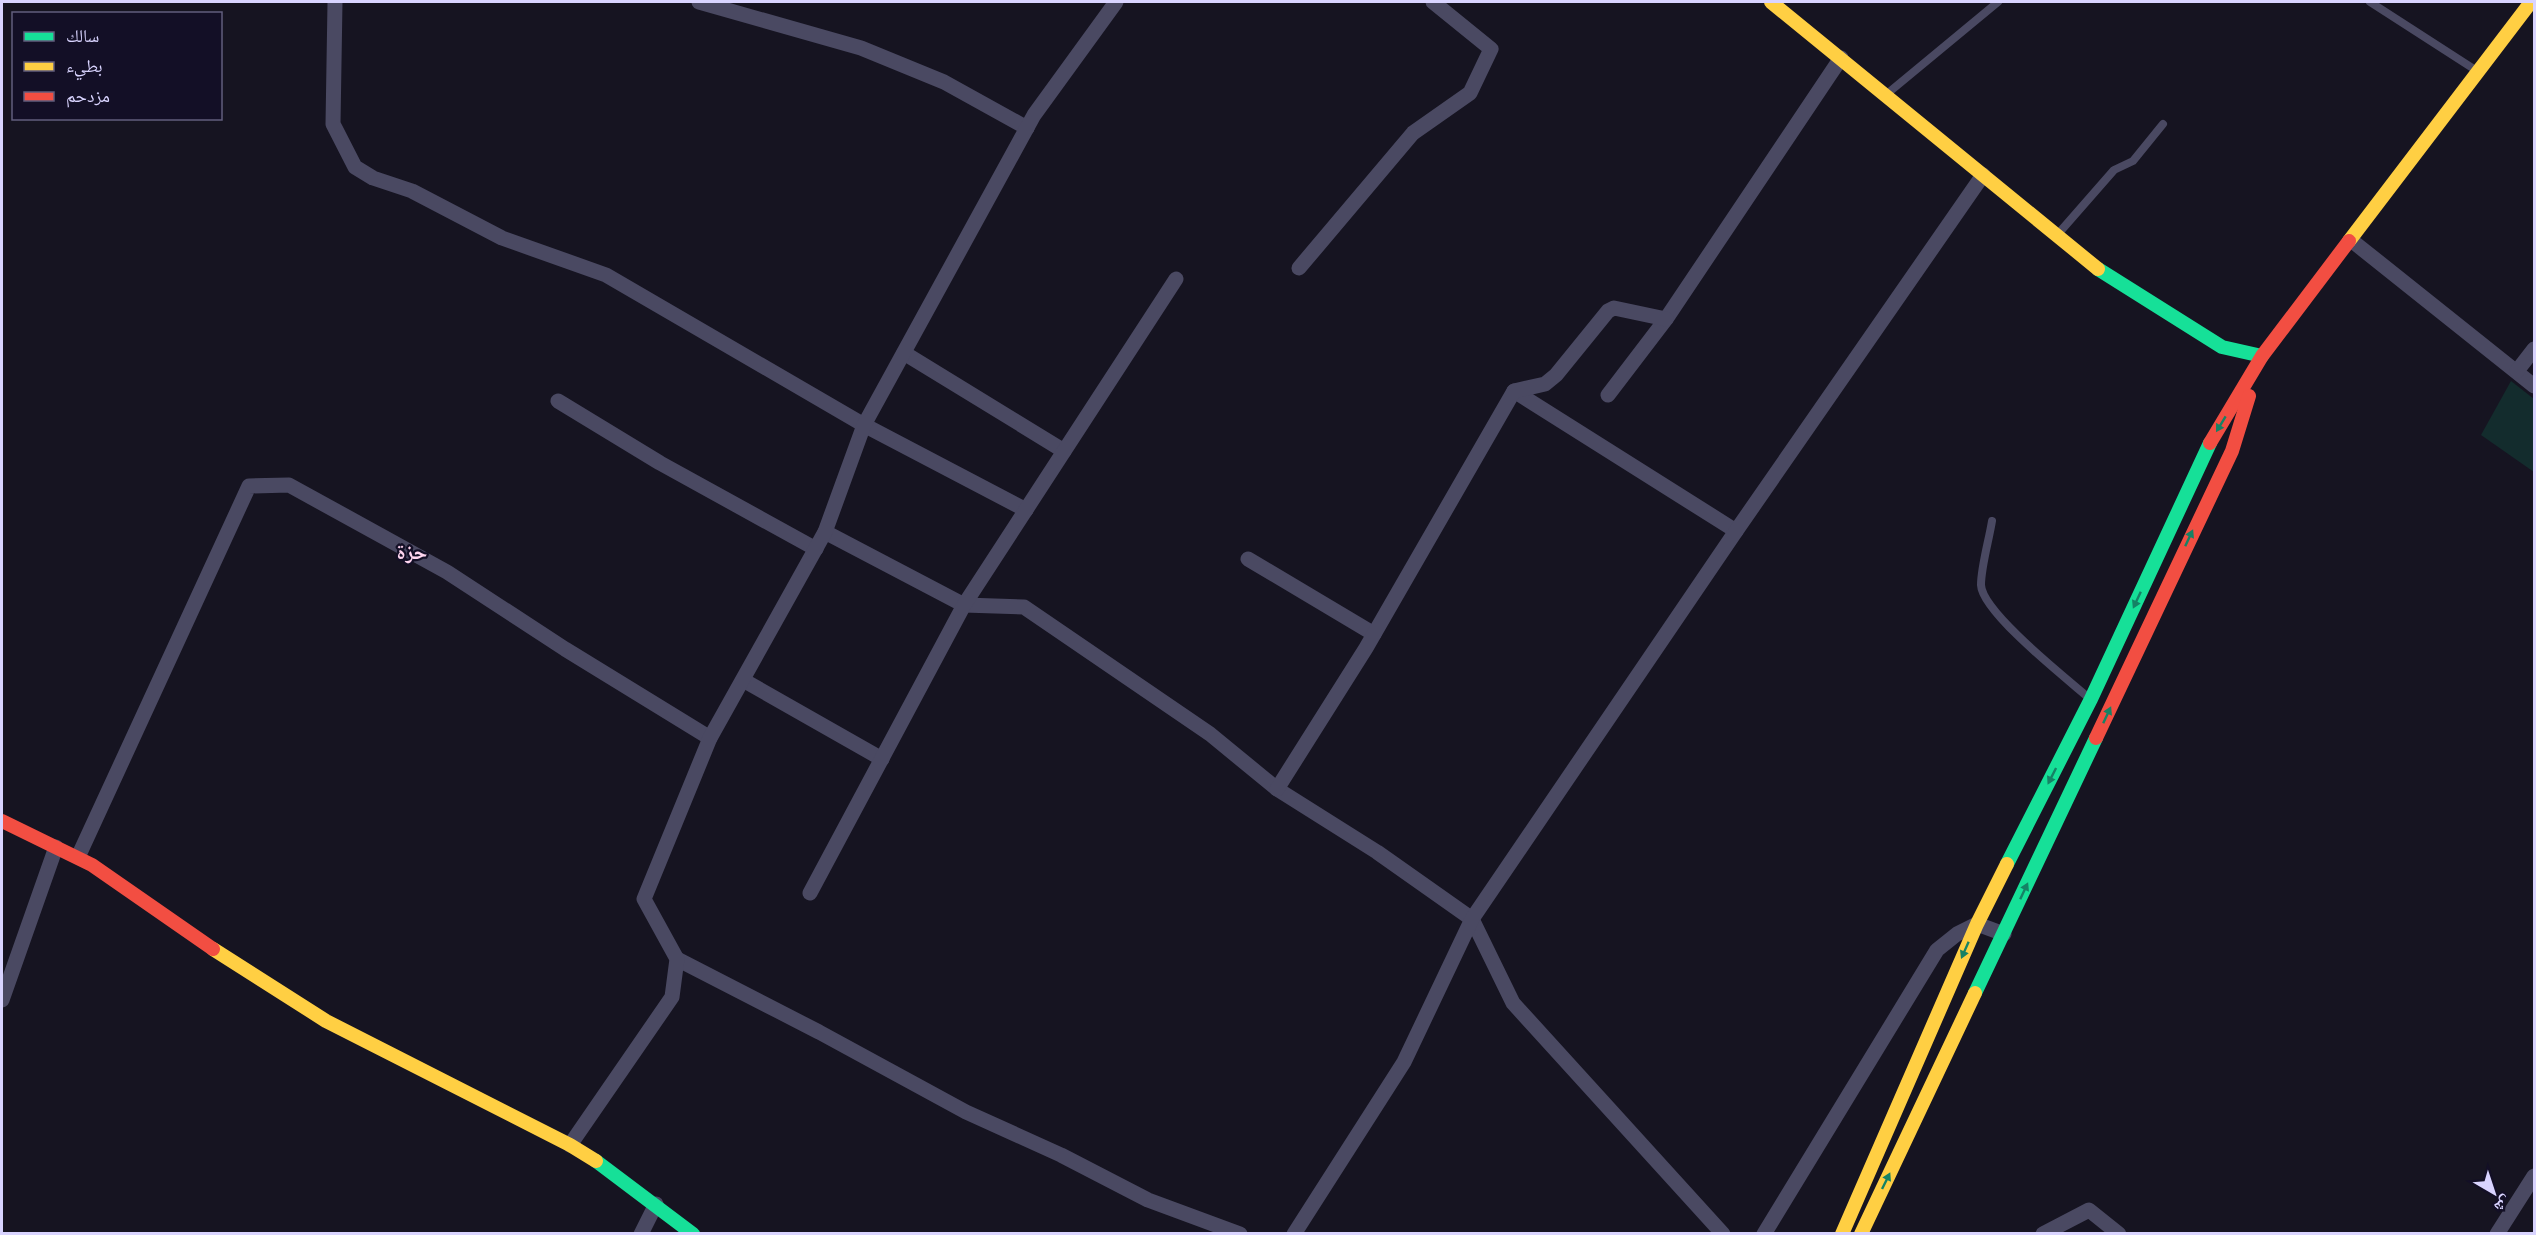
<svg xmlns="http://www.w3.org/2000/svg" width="2536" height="1235" viewBox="0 0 2536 1235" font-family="'Nunito Sans','Noto Naskh Arabic',sans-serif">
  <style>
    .green { fill: #132c2d }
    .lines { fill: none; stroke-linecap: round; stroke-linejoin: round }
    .lane { stroke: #4a4962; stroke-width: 8 }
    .street { stroke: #4a4962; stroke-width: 15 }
    .fast { stroke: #16e098; stroke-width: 14 }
    .slow { stroke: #ffcf43; stroke-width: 14 }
    .jam { stroke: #f24e42; stroke-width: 14 }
    .oneway { fill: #158265 }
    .labels { text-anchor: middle; stroke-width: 4.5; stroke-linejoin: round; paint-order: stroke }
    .quarter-label { font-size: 21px; font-weight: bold; fill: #ffd6f0; stroke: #130f26 }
  </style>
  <rect width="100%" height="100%" fill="#161421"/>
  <path class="green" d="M 2511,381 L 2534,399 L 2534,472 L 2481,435 Z"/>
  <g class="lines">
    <g class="lane">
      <path d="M 2370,2 L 2474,69"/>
      <path d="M 1888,93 L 1998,2"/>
      <path d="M 2058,234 L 2114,170 L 2133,161 L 2163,124"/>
      <path d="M 1992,521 C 1989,540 1981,567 1981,585 C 1982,612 2067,679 2089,698"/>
    </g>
    <g class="street">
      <path d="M 335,2 L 333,124 L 355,167 L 373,178 L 412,191 L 502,238 L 606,275 L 864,425 L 1026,510"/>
      <path d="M 699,2 L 861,48 L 944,82 L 1027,128"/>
      <path d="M 2351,240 L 2534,386"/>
      <path d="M 1299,268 L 1413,133 L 1470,93 L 1491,49 L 1433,2"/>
      <path d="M 904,353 L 1064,451"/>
      <path d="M 2517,371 L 2534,349"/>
      <path d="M 1514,391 L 1736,531"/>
      <path d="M 1608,395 L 1666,319 L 1841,58"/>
      <path d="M 558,401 L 660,463 L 816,549"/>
      <path d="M 825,532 L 964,605 L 1024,607 L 1210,734 L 1277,789 L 1377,852 L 1472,919 L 1513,1003 L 1723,1234"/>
      <path d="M 1248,559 L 1374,634"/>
      <path d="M 743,680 L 882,759"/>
      <path d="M 1277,789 L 1366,648 L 1514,391 L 1545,384 L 1556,375 L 1608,311 L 1614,308 L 1666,319"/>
      <path d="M 78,857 L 249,486 L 289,485 L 447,572 L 565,649 L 710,738"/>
      <path d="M 810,893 L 964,605 L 1176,279"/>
      <path d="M 677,959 L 819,1032 L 966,1112 L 1061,1155 L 1148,1200 L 1240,1234"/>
      <path d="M 2,1000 L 56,847"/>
      <path d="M 570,1145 L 672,997 L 677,959 L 644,899 L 710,738 L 825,532 L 864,425 L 1034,115 L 1116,2"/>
      <path d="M 641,1234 L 656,1204"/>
      <path d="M 1294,1234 L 1404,1062 L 1472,919 L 1736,531 L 1983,175"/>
      <path d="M 1764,1234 L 1937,950 L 1957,934 L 1977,924 L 2004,934"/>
      <path d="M 2043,1234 L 2089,1210 L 2119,1234"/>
      <path d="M 2497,1234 L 2534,1176"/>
    </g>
    <g class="fast">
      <path d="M 2098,269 L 2222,347 L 2262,356"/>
      <path d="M 2007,864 L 2091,699 L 2210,443"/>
      <path d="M 1975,993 L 2096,738"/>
      <path d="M 596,1161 L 693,1234"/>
    </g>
    <g class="slow">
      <path d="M 1771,2 L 2098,269"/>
      <path d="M 2349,241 L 2531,2"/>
      <path d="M 213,949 L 326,1021 L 570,1145 L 596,1161"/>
      <path d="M 1842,1234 L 1977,924 L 2007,864"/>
      <path d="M 1861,1234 L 1975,993"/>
    </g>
    <g class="jam">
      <path d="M 2210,443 L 2262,356 L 2349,241"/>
      <path d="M 2096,738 L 2232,451 L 2249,396"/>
      <path d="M 2,821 L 92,865 L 213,949"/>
    </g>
  </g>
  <defs><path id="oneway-solid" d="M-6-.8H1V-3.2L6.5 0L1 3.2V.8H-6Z" transform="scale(1.5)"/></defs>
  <g class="oneway">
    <use href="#oneway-solid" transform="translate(2221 424) rotate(121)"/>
    <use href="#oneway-solid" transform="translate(2189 538) rotate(-65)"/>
    <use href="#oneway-solid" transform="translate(2137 600) rotate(115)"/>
    <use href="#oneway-solid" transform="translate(2107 715) rotate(-65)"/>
    <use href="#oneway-solid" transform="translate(2052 776) rotate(117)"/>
    <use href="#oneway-solid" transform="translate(2024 891) rotate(-65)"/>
    <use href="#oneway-solid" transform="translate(1965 950) rotate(114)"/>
    <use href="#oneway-solid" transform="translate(1886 1181) rotate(-64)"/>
  </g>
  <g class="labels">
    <g class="quarter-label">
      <text x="412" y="559">حزة</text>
    </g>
  </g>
  <rect width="2536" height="1235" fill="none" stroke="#d9d4ff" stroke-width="6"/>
  <rect x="12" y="12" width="210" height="108" fill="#130f26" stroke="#625e7d" stroke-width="1.5"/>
  <rect x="24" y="32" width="30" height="9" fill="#16e098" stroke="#625e7d" stroke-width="1.5"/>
  <text x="66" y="42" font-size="18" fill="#d9d4ff">سالك</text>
  <rect x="24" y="62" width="30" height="9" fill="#ffcf43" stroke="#625e7d" stroke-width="1.5"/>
  <text x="66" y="72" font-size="18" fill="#d9d4ff">بطيء</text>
  <rect x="24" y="92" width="30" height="9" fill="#f24e42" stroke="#625e7d" stroke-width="1.5"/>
  <text x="66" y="102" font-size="18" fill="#d9d4ff">مزدحم</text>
  <g transform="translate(2494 1193) rotate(141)" stroke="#130f26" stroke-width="4.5" paint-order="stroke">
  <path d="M0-4.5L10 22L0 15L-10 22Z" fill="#d9d4ff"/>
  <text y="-9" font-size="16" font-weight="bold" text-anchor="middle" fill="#d9d4ff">ش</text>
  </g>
</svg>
